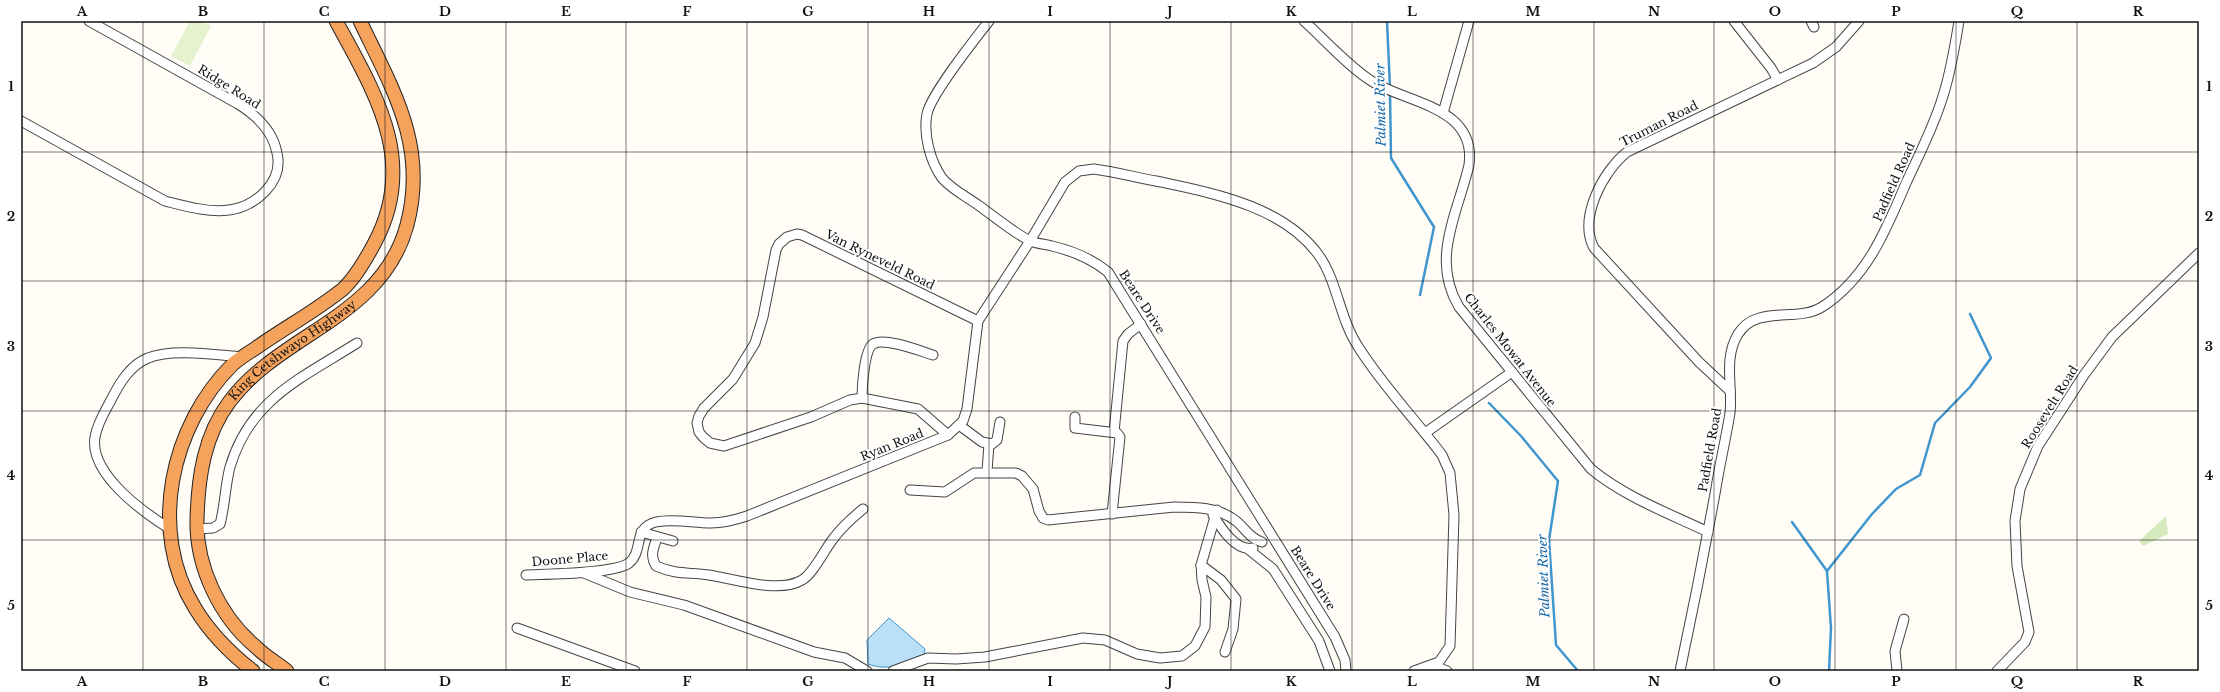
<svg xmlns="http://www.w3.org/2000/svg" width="2220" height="692" viewBox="0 0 2220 692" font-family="'Libre Baskerville',serif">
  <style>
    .green { fill: #d5ebbd }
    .pitch { fill: #e6f2cf }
    .water { fill: #b9e0f7; stroke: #3f96cf }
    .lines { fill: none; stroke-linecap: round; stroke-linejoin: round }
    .stream { stroke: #3f96cf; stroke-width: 2.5 }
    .minor-casing { stroke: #444; stroke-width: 11 }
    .highway-casing { stroke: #222; stroke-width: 15 }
    .minor { stroke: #fff; stroke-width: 9 }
    .highway { stroke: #f5a25d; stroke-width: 13 }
    .grid { fill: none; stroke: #111; stroke-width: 1; stroke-opacity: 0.55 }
    .labels { text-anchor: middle; stroke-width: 4; stroke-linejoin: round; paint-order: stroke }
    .street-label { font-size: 12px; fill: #111; stroke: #fff }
    .water-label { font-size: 13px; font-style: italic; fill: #1768a6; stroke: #fff }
    .neatline { fill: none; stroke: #111; stroke-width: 1.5 }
    .grid-label { font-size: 13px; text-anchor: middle; font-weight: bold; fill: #111 }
  </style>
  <rect width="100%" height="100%" fill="#fffdf5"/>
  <path class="green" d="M 2166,516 L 2168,534 L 2143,546 L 2139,541 Z"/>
  <path class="pitch" d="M 190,21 L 202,21 L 211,26 L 190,66 L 171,56 Z"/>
  <path class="water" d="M 889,618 L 925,649 L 924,656 C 905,663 888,672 868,664 L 867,640 Z"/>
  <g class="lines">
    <g class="stream">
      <path d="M 1387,21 L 1390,88"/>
      <path d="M 1390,93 L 1391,158 L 1434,227 L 1420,295"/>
      <path d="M 1489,403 L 1521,436 L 1558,481 L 1549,540 L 1556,645 L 1578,671"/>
      <path d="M 1792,522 L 1827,571"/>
      <path d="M 1829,671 L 1831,628 L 1827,571 L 1872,514 L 1896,489 L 1920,475 L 1935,423 L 1970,387 L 1991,358 L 1970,314"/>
    </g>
    <defs>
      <g id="minor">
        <path d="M 989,21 C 975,39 931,94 927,114 C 923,134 930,161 942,178 C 951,189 967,197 978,205 C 991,214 1019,237 1031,241 C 1037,244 1045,244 1052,246 C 1073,251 1091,258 1108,272 L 1335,637 L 1345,660 L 1346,671"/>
        <path d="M 1304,21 C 1325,40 1350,68 1373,82 C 1407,103 1477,107 1469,165 C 1458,213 1430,259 1459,307 L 1591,469 C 1625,497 1668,513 1708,532"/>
        <path d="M 1734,21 L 1771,68 L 1778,80"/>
        <path d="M 1811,21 L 1814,27"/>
        <path d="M 1443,113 L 1469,21"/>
        <path d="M 21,121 L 165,201 C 185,206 209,213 229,210 C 255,207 284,182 277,153 C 273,131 256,115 238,104 L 89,21"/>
        <path d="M 1730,391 L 1699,362 L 1594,248 C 1578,218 1603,171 1627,152 L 1813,63 L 1836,47 L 1859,21"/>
        <path d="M 862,398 C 862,388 864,350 873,344 C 885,337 920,351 933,355"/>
        <path d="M 1075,417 L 1075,428 L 1117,433 L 1120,437 L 1112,514"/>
        <path d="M 959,425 L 982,442 L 992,444 L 997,440 L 1000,422"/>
        <path d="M 1114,432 L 1123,341 L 1128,334 L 1141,324"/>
        <path d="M 1425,433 L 1512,372"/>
        <path d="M 948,435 L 918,409 L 862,398 L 850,400 L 811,417 L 724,446 L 710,443 L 703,437 L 699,432 L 697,423 L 699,416 L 704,408 L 733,379 L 755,343 L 763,317 L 776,250 L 779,244 L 787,237 L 797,234 L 802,235 L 978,321"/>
        <path d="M 987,471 L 989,444"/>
        <path d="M 910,490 L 945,492 L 974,473 L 1016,473 L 1022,476 L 1033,489 L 1039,511 L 1043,518 L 1048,520 L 1174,507 C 1195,507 1219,507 1236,521 C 1245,528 1250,539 1262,542"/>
        <path d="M 1213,515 C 1221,528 1236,552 1253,548"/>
        <path d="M 170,529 C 143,512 89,474 95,437 C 97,424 105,411 111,400 C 119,384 130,365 148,358 C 172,348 216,355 242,357"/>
        <path d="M 197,529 L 213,528 L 220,524 C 225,506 225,486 230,467 C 250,399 302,378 357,343"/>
        <path d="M 641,532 L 673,541"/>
        <path d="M 657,538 C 653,549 650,556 656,566 C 677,575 688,572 709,575 C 734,579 779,594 802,580 C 813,574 825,549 833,539 C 841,528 852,518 863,509"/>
        <path d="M 1248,549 L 1273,569 L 1319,641 L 1330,671"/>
        <path d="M 1201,565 L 1221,580 L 1236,599 L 1233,629 L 1225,652"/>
        <path d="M 584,573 L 630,592 L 684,605 L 814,652 L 845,658 L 867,671"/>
        <path d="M 526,575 C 547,574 614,574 629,563 C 644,551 632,528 656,522 C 673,518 693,523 711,523 C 723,523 735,520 747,516 L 948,435 L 963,421 L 967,409 L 978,321 L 1030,241 L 1065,182 L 1079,171 L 1094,169 C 1115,172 1135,177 1156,181 C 1212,193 1285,206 1320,257 C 1338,284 1340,320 1359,348 C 1383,386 1415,419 1442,455 L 1450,473 L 1454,515 L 1450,646 L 1439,662 L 1414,671"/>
        <path d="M 517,628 L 635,671"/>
        <path d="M 1432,665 L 1447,671"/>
        <path d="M 893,671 L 928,658 L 956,659 L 985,657 L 1083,638 L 1105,640 L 1137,654 L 1160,658 L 1182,656 L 1195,646 L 1205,627 L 1206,597 L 1202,580 L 1201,565 L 1217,510"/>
        <path d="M 1680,671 C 1693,610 1705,549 1716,488 C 1720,463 1726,438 1730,413 C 1733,386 1723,359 1738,334 C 1757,304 1796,323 1822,307 C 1867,278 1886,230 1906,183 C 1919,155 1934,126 1943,96 C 1951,71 1955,46 1959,21"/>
        <path d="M 1897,671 L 1895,651 L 1904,619"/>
        <path d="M 1997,671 L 2025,642 L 2029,632 L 2017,566 L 2015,521 L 2020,489 L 2038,446 L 2084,375 L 2112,337 L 2199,253"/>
      </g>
      <g id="highway">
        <path d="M 253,671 C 230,653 210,633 195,608 C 147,531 171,425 233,364 C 240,358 248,353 256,348 C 284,328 316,311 343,289 C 356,277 366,259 374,244 C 419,162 375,93 336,21"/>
        <path id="s1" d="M 287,671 C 277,663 265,656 256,647 C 220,617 196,567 197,520 C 198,478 204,435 230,401 C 282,332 382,318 407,225 C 428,146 393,90 360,21"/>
      </g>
    </defs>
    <use href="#minor" class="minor-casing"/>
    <use href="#highway" class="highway-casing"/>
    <use href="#minor" class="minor"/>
    <use href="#highway" class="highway"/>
  </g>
  <path class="grid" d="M 143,21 L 143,671M 264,21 L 264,671M 385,21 L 385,671M 506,21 L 506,671M 626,21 L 626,671M 747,21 L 747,671M 868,21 L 868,671M 989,21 L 989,671M 1110,21 L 1110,671M 1231,21 L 1231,671M 1352,21 L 1352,671M 1473,21 L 1473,671M 1594,21 L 1594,671M 1714,21 L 1714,671M 1835,21 L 1835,671M 1956,21 L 1956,671M 2077,21 L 2077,671M 21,152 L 2199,152M 21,281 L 2199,281M 21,411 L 2199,411M 21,540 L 2199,540"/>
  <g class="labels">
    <g class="street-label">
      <text transform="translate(229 87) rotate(32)" y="4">Ridge Road</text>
      <text transform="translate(1659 124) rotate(-27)" y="4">Truman Road</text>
      <text transform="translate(1894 182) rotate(-66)" y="4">Padfield Road</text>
      <text transform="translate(880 260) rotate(26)" y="4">Van Ryneveld Road</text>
      <text transform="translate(1142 302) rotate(57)" y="4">Beare Drive</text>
      <text transform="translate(1510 350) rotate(52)" y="4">Charles Mowat Avenue</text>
      <text dy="4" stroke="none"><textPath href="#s1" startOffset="390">King Cetshwayo Highway</textPath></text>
      <text transform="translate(2050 407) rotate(-58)" y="4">Roosevelt Road</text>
      <text transform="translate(892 445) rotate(-22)" y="4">Ryan Road</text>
      <text transform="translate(1710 450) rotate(-80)" y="4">Padfield Road</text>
      <text transform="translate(570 559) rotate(-5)" y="4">Doone Place</text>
      <text transform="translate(1313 578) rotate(58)" y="4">Beare Drive</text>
    </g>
    <g class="water-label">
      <text transform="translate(1380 105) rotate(-91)" y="5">Palmiet River</text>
      <text transform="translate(1543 576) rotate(-92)" y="5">Palmiet River</text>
    </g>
  </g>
  <rect width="2220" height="692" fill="none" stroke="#ffffff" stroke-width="44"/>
  <rect x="22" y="22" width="2176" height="648" class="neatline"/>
  <g class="grid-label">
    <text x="82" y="16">A</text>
    <text x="203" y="16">B</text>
    <text x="324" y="16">C</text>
    <text x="445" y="16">D</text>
    <text x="566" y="16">E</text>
    <text x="687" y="16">F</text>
    <text x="808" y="16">G</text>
    <text x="929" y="16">H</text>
    <text x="1050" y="16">I</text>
    <text x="1170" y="16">J</text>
    <text x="1291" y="16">K</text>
    <text x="1412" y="16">L</text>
    <text x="1533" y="16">M</text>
    <text x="1654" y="16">N</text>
    <text x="1775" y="16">O</text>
    <text x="1896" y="16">P</text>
    <text x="2017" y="16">Q</text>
    <text x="2138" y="16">R</text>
    <text x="11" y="91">1</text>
    <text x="2209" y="91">1</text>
    <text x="11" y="221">2</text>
    <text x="2209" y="221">2</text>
    <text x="11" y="351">3</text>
    <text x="2209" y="351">3</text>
    <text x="11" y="480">4</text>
    <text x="2209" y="480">4</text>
    <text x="11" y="610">5</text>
    <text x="2209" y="610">5</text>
    <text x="82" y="686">A</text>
    <text x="203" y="686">B</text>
    <text x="324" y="686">C</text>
    <text x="445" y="686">D</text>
    <text x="566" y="686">E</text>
    <text x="687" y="686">F</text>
    <text x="808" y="686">G</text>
    <text x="929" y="686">H</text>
    <text x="1050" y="686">I</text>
    <text x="1170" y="686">J</text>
    <text x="1291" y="686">K</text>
    <text x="1412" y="686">L</text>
    <text x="1533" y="686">M</text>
    <text x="1654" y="686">N</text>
    <text x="1775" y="686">O</text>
    <text x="1896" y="686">P</text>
    <text x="2017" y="686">Q</text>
    <text x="2138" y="686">R</text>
  </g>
</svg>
